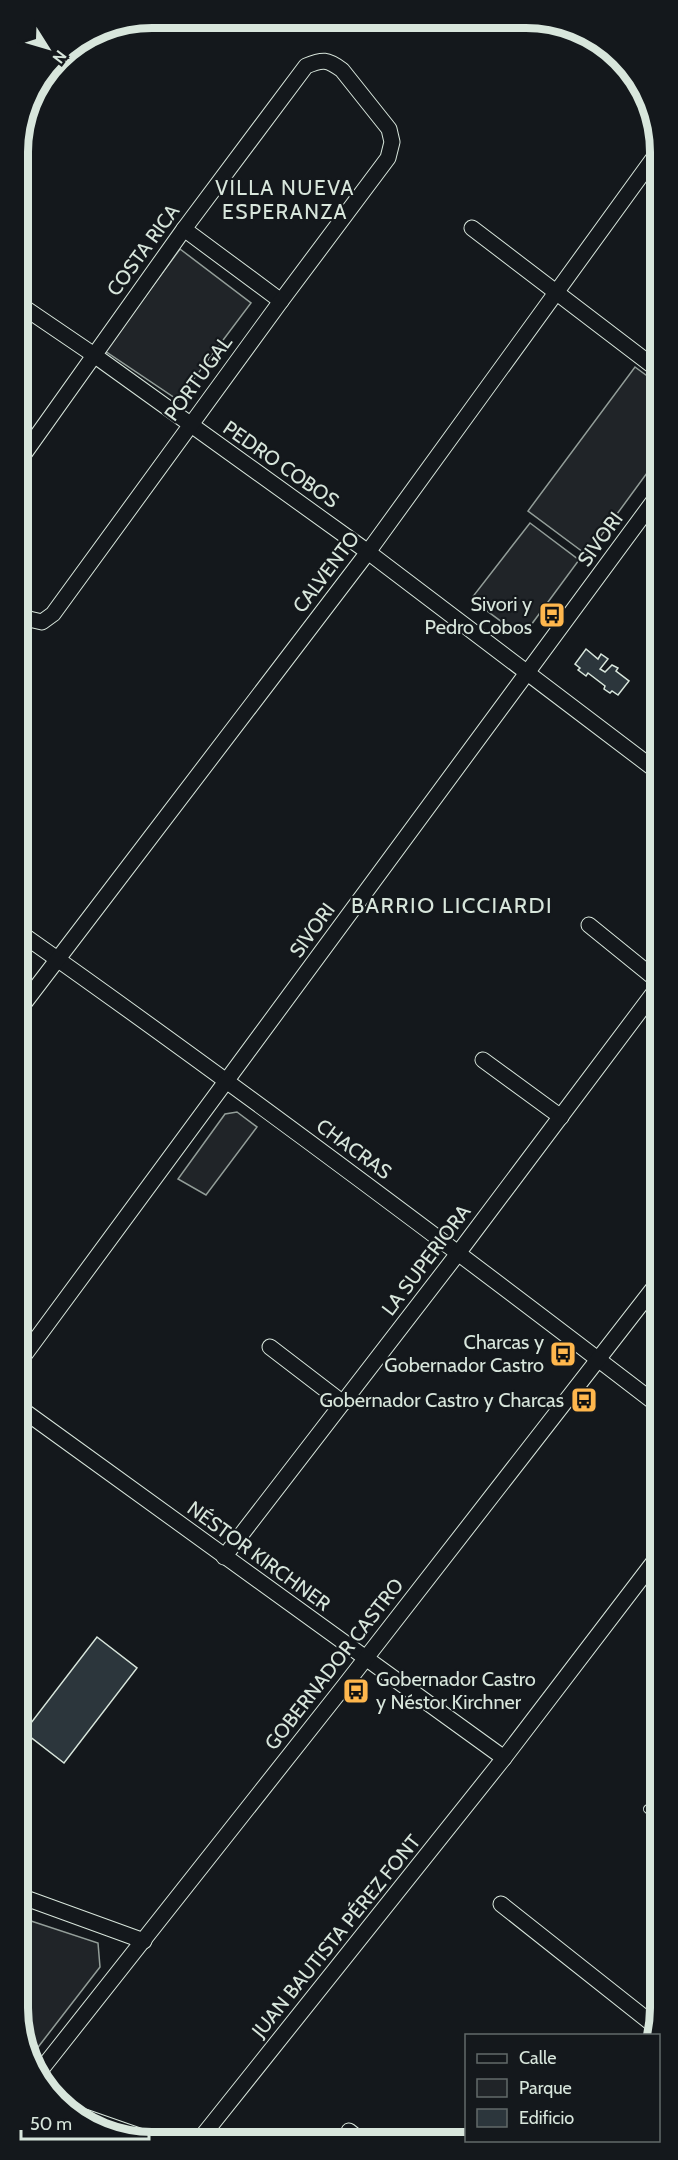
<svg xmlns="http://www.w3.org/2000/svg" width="678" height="2160" viewBox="0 0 678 2160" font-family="Cabin,sans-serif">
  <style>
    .green { fill: #202428; stroke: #939e99; stroke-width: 1.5 }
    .building { fill: #2c363c; stroke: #d8e6dc; stroke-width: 1.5 }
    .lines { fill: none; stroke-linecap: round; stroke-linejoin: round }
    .lane-casing { stroke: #d8e6dc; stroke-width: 10 }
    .street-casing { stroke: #d8e6dc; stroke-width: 17 }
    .lane { stroke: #14181c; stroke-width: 8 }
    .street { stroke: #14181c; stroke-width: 15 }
    .labels { text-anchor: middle; stroke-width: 4.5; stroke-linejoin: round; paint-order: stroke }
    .street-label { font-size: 20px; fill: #d8e6dc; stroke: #14181c }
    .poi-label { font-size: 20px; fill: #d8e6dc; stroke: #14181c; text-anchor: end }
    .neighbourhood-label { font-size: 21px; letter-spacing: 1.5px; fill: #d8e6dc; stroke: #14181c }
    .quarter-label { font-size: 22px; letter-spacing: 1.5px; fill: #d8e6dc; stroke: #14181c }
    .rim { fill: none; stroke: #d8e6dc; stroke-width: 8 }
  </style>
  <rect width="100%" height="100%" fill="#14181c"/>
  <g class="green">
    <path d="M 180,249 L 251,303 L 178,400 L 105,351 Z"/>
    <path d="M 635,367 L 658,384 L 658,458 L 587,555 L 528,511 Z"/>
    <path d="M 530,523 L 579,560 L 531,625 L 514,631 L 471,599 Z"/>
    <path d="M 237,1112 L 257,1127 L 206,1195 L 178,1179 L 225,1114 Z"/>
    <path d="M 28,1920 L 98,1943 L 100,1967 L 32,2055 L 21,2033 L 20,1930 Z"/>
  </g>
  <g class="building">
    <path d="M 586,649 L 598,659 L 601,654 L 608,659 L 600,669 L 605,672 L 612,665 L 618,668 L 616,671 L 629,681 L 618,695 L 612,691 L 610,693 L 604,689 L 605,686 L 588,673 L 586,676 L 578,670 L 580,668 L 575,664 Z"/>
    <path d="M 97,1637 L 137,1668 L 64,1763 L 24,1732 Z"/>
  </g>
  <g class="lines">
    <defs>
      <path id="lane" d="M 648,1809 L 659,1817"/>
      <g id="street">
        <path d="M 472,228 L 658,370"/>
        <path d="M 184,229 L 281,301"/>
        <path d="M 19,304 L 94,355 L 368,552 L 658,772"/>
        <path d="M 19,461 L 184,229 L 306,66 C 323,59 327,59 342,70 L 389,129 L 392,142 L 388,158 L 281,301 L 53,614 L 42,622 L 29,619 L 19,612"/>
        <path d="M 589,925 L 658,981"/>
        <path d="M 19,932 C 236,1085 448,1244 659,1406"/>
        <path d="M 19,1010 L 368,552 L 658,152"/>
        <path d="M 483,1060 L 561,1117"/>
        <path d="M 270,1347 L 343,1403"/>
        <path d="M 20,1361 L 658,495"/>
        <path d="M 20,1408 L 504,1758"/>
        <path d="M 224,1557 L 459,1252 L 658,987"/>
        <path d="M 20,1896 L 144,1941"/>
        <path d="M 501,1904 L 655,2026"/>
        <path d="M 40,2071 L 345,1685 L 659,1281"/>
        <path d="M 85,2117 L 148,2139"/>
        <path d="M 349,2131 L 359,2139"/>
        <path d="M 200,2139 L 504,1758 L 659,1555"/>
      </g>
    </defs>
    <use href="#lane" class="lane-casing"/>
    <use href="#street" class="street-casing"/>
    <use href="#lane" class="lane"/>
    <use href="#street" class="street"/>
  </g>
  <defs>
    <symbol id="bus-square" viewBox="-11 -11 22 22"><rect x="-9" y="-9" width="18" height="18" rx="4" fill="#ffb74d" stroke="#14181c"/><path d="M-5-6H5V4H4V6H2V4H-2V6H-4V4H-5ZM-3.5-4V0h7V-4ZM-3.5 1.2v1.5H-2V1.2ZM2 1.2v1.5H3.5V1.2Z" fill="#111"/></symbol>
  </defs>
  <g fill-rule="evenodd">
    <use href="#bus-square" x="537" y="600" width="30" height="30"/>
    <use href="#bus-square" x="548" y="1339" width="30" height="30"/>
    <use href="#bus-square" x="569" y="1385" width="30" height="30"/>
    <use href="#bus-square" x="341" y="1676" width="30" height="30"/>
  </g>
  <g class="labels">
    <g class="street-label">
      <text transform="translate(143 250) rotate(-54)" y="7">COSTA RICA</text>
      <text transform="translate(198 378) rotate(-54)" y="7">PORTUGAL</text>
      <text transform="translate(281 464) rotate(35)" y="7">PEDRO COBOS</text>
      <text transform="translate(600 539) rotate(-54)" y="7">SIVORI</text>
      <text transform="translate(326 572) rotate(-53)" y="7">CALVENTO</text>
      <text transform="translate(312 930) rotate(-54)" y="7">SIVORI</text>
      <text transform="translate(354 1149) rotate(36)" y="7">CHACRAS</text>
      <text transform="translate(426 1260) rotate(-53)" y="7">LA SUPERIORA</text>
      <text transform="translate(259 1556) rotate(36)" y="7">NÉSTOR KIRCHNER</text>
      <text transform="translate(334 1664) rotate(-52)" y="7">GOBERNADOR CASTRO</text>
      <text transform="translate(336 1936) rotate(-51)" y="7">JUAN BAUTISTA PÉREZ FONT</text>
    </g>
    <g class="poi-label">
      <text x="532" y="611">Sivori y<tspan x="532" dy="23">Pedro Cobos</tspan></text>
      <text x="544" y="1349">Charcas y<tspan x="544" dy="23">Gobernador Castro</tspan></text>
      <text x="564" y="1407">Gobernador Castro y Charcas</text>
      <text x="376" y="1686" text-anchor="start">Gobernador Castro<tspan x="376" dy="23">y Néstor Kirchner</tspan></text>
    </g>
    <g class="neighbourhood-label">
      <text x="285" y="195">VILLA NUEVA<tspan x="285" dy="24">ESPERANZA</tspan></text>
    </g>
    <g class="quarter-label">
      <text x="452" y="913">BARRIO LICCIARDI</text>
    </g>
  </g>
  <path d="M0 0H678V2160H0ZM152 28H526A124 124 0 0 1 650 152V2008A124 124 0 0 1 526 2132H152A124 124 0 0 1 28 2008V152A124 124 0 0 1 152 28Z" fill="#14181c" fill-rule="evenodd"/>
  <path class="rim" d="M152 28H526A124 124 0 0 1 650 152V2008A124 124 0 0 1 526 2132H152A124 124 0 0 1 28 2008V152A124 124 0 0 1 152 28Z"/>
  <rect x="465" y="2034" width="195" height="108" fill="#14181c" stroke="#626a69" stroke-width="1.5"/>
  <rect x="477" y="2054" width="30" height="9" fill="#14181c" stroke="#626a69" stroke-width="1.5"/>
  <text x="519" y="2064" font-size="18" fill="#d8e6dc">Calle</text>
  <rect x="477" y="2079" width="30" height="18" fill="#202428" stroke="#626a69" stroke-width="1.5"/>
  <text x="519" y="2094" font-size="18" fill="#d8e6dc">Parque</text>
  <rect x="477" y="2109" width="30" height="18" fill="#2c363c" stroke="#626a69" stroke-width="1.5"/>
  <text x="519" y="2124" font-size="18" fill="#d8e6dc">Edificio</text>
  <g transform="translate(48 48) rotate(127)" stroke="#14181c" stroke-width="4.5" paint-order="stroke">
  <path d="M0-4.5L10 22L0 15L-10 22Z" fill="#d8e6dc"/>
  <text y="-9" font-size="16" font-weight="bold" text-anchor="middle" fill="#d8e6dc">N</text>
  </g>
  <path d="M21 2130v9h128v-9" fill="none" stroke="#d8e6dc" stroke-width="3"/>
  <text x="30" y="2130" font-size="18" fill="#d8e6dc" stroke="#14181c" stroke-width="4.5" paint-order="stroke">50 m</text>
</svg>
